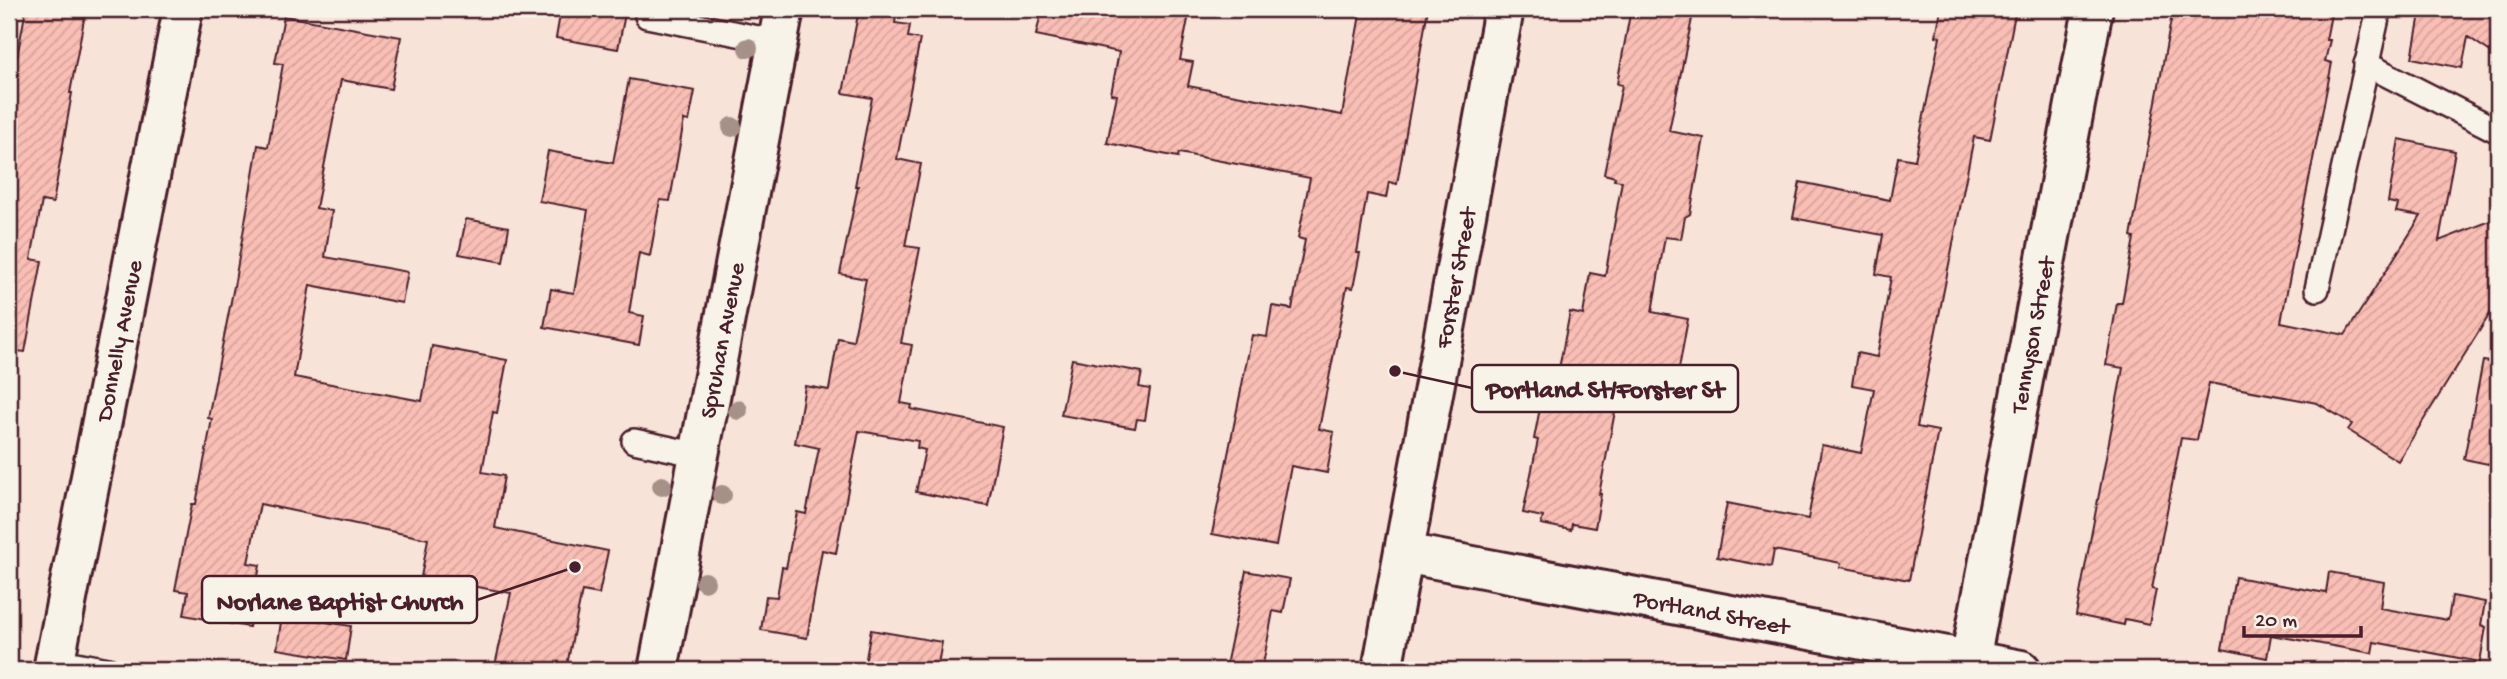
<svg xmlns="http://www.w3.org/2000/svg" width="2507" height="679" viewBox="0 0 2507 679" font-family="'Gochi Hand',sans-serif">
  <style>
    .building { fill: url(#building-hatch); stroke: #4a1f2b; stroke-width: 2 }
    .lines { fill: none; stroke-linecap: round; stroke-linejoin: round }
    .lane-casing { stroke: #4a1f2b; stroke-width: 28 }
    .street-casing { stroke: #4a1f2b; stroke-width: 44 }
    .secondary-casing { stroke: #4a1f2b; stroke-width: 44 }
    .lane { stroke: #f7f3e8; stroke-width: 23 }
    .street { stroke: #f7f3e8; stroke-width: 38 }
    .secondary { stroke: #f7f3e8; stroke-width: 38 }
    .tree { fill: #a69188 }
    .labels { text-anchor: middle; stroke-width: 5; stroke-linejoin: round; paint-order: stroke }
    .street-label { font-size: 24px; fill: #4a1f2b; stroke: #f7f3e8 }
    .leader { fill: none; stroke: #4a1f2b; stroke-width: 2.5 }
    .callout-dot { fill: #4a1f2b; stroke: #f7f3e8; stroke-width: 2.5 }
    .callout { fill: #f7f3e8; stroke: #4a1f2b; stroke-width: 2.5 }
    .callout-label { font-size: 26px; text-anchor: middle; font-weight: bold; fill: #4a1f2b }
  </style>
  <defs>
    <pattern id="building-hatch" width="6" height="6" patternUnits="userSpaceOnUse" patternTransform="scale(1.75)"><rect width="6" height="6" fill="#f9beb4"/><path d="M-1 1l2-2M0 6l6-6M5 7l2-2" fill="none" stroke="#d7a39b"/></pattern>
  </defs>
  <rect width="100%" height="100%" fill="#f8e3d8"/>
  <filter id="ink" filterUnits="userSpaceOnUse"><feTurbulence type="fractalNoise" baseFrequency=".0143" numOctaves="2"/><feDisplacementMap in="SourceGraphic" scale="14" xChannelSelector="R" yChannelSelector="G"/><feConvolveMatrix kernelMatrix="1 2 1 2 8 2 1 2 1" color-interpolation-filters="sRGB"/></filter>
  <g filter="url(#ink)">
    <g class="building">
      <path d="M 26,9 L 86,9 L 70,93 L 72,93 L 53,203 L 42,201 L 31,259 L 42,261 L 25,352 L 9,350 L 9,60 L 16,62 Z"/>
      <path d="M 561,9 L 626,9 L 618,49 L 556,38 Z"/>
      <path d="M 859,9 L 897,9 L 895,23 L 910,25 L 908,37 L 920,39 L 897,159 L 921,164 L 905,246 L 920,248 L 901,343 L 912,345 L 901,403 L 912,405 L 911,409 L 1003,427 L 988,506 L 916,492 L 925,450 L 917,448 L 918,441 L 859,431 L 836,553 L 822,550 L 807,638 L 761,630 L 766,596 L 777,597 L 782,567 L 786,568 L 797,512 L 806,514 L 819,448 L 795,443 L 805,386 L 829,390 L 838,338 L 853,341 L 866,279 L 840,274 L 858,186 L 855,186 L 872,98 L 843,93 Z"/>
      <path d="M 1042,9 L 1190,9 L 1180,60 L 1193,62 L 1188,86 L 1342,115 L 1361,9 L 1428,9 L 1397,184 L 1389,182 L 1386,198 L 1367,194 L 1357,253 L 1360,253 L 1353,288 L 1347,287 L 1319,429 L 1334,432 L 1327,473 L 1291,466 L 1276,546 L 1212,534 L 1252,335 L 1267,337 L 1272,306 L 1292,309 L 1305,240 L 1298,238 L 1310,178 L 1179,153 L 1178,157 L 1107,143 L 1117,95 L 1111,94 L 1119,52 L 1036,35 Z"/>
      <path d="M 1631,9 L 1694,9 L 1669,131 L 1704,138 L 1690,214 L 1685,217 L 1681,239 L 1665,237 L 1652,312 L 1688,319 L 1678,374 L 1624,365 L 1599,494 L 1601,494 L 1595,528 L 1572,524 L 1571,530 L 1541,524 L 1543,517 L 1523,513 L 1538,440 L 1534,439 L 1545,382 L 1556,384 L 1570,312 L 1583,315 L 1590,273 L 1605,276 L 1622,181 L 1614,180 L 1615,177 L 1604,174 L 1622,85 L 1617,84 Z"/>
      <path d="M 1941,9 L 2016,9 L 1990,140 L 1974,137 L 1917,427 L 1938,431 L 1909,580 L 1840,567 L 1841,563 L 1774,550 L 1771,567 L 1717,557 L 1727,503 L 1808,519 L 1822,445 L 1861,453 L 1874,389 L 1852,385 L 1857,353 L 1877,357 L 1891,277 L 1876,274 L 1883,235 L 1793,218 L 1800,182 L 1890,200 L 1898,157 L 1915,160 L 1940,37 L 1936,36 Z"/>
      <path d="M 2173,9 L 2332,9 L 2326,40 L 2330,40 L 2325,61 L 2332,63 L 2281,322 L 2345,335 L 2421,216 L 2396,212 L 2398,204 L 2388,202 L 2399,139 L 2455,151 L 2439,241 L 2498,218 L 2498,301 L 2398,461 L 2348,430 L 2352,424 L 2317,403 L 2209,383 L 2197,440 L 2181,438 L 2152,589 L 2156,590 L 2149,624 L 2125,619 L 2124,625 L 2076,615 L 2123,368 L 2106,365 L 2117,303 L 2122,303 L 2134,238 L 2131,237 Z"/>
      <path d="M 2421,9 L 2498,9 L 2498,57 L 2468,37 L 2462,68 L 2412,58 Z"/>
      <path d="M 284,16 L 401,37 L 391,89 L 341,80 L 316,208 L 332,211 L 325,257 L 408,272 L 402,303 L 310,285 L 294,377 L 422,401 L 432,346 L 507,360 L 497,413 L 493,412 L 482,472 L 504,476 L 495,528 L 608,551 L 599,594 L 582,591 L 566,670 L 494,670 L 511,593 L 421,577 L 428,539 L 260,504 L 248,563 L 260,565 L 249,627 L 184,615 L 188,592 L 175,590 L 192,504 L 196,504 L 212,419 L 208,418 L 235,281 L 258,145 L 268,147 L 283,64 L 275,63 Z"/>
      <path d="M 629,79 L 695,91 L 689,121 L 684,120 L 670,201 L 660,200 L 650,256 L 639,253 L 629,313 L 644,316 L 639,345 L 544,327 L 551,289 L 574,293 L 588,210 L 539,201 L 548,151 L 613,163 Z"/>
      <path d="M 466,219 L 509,227 L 503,262 L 459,254 Z"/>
      <path d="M 1072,359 L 1142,372 L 1139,387 L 1150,389 L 1145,420 L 1137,419 L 1135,428 L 1061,415 Z"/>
      <path d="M 2483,361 L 2498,363 L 2498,466 L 2464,459 Z"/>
      <path d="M 1246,571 L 1290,579 L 1283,613 L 1273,611 L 1262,670 L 1225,670 Z"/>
      <path d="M 2329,572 L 2384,582 L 2380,608 L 2448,620 L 2452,596 L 2485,602 L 2481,625 L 2486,627 L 2480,662 L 2374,642 L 2372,653 L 2271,635 L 2267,658 L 2222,649 L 2235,577 L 2326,593 Z"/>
      <path d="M 282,615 L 351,626 L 346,660 L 277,649 Z"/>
      <path d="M 871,630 L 942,642 L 937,670 L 898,670 L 865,664 Z"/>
    </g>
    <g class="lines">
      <defs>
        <g id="lane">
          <path d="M 647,16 L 778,42"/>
          <path d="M 2366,64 L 2498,131"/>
          <path d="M 2317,289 L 2379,9"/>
          <path d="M 634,441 L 699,455"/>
          <path d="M 55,660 L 108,670"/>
        </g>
        <g id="street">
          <path id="s1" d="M 1404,553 L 2021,670"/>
          <path id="s2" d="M 1970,661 L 2093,9"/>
          <path id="s3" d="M 53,670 L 183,9"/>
          <path id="s4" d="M 658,670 L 784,9"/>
        </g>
        <g id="secondary">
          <path id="s5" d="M 1382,670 L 1504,9"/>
        </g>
      </defs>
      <use href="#lane" class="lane-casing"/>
      <use href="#street" class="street-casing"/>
      <use href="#secondary" class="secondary-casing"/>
      <use href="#lane" class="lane"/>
      <use href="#street" class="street"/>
      <use href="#secondary" class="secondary"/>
    </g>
    <g class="tree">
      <circle cx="748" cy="48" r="10"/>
      <circle cx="732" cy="127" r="10"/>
      <circle cx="738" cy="410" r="10"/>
      <circle cx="662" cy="486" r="10"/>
      <circle cx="722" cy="495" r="10"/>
      <circle cx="705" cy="582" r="10"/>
    </g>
  </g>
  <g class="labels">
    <g class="street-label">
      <text dy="8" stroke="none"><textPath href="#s5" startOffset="399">Forster Street</textPath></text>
      <text dy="8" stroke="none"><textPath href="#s2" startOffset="332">Tennyson Street</textPath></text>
      <text dy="8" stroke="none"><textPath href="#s3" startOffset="336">Donnelly Avenue</textPath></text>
      <text dy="8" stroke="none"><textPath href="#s4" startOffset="336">Spruhan Avenue</textPath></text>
      <text dy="8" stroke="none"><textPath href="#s1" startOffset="313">Portland Street</textPath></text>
    </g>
  </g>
  <path class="leader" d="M1395 371L1472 388M575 567L477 600"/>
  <g class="callout-dot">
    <circle cx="1395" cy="371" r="7"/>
    <circle cx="575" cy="567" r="7"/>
  </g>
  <g class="callout">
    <rect x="1472" y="365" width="266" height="47" rx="7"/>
    <rect x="202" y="576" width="275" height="47" rx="7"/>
  </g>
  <g class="callout-label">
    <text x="1605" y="397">Portland St/Forster St</text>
    <text x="340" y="609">Norlane Baptist Church</text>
  </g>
  <rect width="2507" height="679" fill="none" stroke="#f7f3e8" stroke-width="35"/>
  <rect x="18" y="18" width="2472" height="644" fill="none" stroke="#4a1f2b" stroke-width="2.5" filter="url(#ink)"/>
  <path d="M2244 626v10h117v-10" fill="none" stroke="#4a1f2b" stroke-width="3.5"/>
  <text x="2255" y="626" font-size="21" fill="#4a1f2b" stroke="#f7f3e8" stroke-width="5" paint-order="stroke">20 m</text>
</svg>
